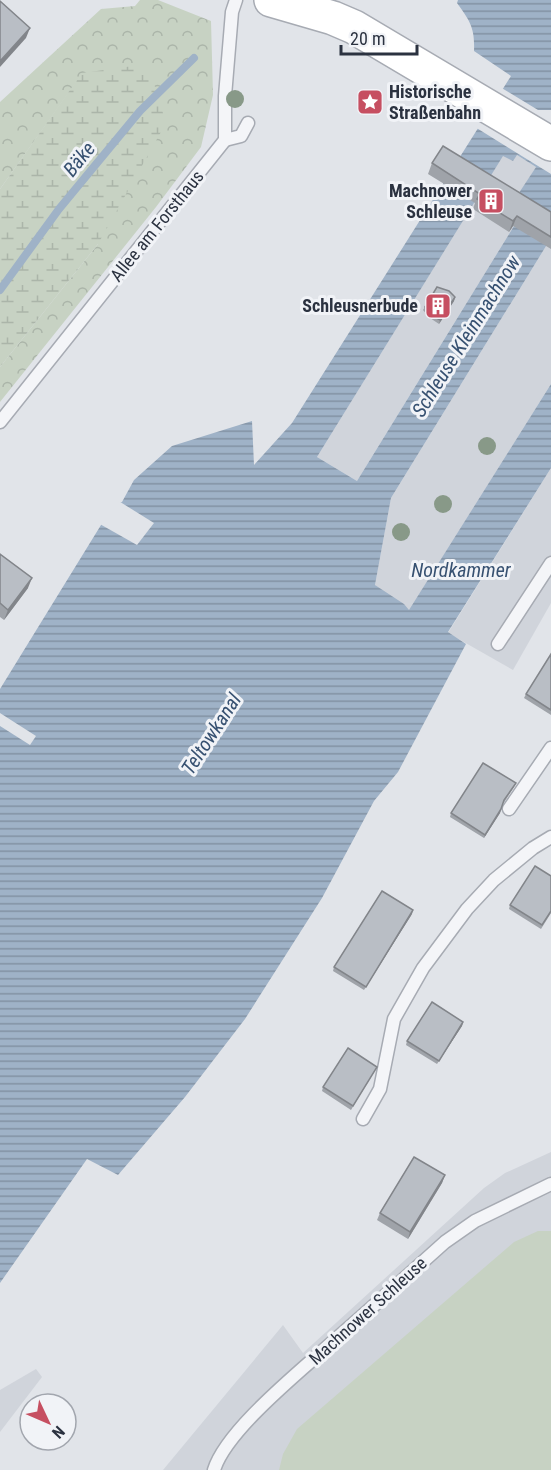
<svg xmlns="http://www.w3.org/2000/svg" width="551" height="1470" viewBox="0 0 551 1470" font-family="'Roboto Condensed',sans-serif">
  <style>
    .built { fill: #d0d4db }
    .green { fill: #c7d2c3 }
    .forest { fill: url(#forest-crowns) }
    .wetland { fill: url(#wetland-marsh) }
    .water { fill: url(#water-rules); fill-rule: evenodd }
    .pier { fill: #e1e4e9 }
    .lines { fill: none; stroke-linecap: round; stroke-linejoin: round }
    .stream { stroke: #9fb2c7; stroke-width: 8 }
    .lane-casing { stroke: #a7abb3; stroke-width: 15 }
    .secondary-casing { stroke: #a7abb3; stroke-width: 36 }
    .lane { stroke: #f4f5f8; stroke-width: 12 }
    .secondary { stroke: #fff; stroke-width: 33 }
    .tree { fill: #898 }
    .wall { fill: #9fa3a9 }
    .shaded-wall { fill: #82858a }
    .building { fill: #b9bec5; stroke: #82858a; stroke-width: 1.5 }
    .labels { text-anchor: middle; stroke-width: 6; stroke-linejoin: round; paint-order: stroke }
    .poi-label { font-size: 18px; font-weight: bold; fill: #2b3240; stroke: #f1f3f7; text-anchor: end }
    .street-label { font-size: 18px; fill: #2b3240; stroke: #f1f3f7 }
    .water-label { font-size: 20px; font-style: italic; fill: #375171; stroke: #f1f3f7 }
  </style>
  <defs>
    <pattern id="forest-crowns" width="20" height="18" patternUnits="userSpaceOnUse" patternTransform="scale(1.5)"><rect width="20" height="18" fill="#c7d2c3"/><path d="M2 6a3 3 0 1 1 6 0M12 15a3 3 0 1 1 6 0" fill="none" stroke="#abb5a9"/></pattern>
    <pattern id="wetland-marsh" width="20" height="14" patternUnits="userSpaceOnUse" patternTransform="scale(1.5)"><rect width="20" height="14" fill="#c7d2c3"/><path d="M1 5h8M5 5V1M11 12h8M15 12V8" fill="none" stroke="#abb5a9"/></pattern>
    <pattern id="water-rules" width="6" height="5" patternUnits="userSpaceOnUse" patternTransform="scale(1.5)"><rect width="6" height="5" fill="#9fb2c7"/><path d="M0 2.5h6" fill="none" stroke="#8291a3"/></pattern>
  </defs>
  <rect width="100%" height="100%" fill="#e1e4e9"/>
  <g class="built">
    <path d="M 503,155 L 517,155 L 536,167 L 516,199 L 522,213 L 357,481 L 317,457 Z"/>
    <path d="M 551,238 L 551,384 L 409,611 L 375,585 L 391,498 Z"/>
    <path d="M 551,468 L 551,603 L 513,670 L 448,633 Z"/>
    <path d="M 551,1152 L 551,1470 L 163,1470 L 283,1325 L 303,1353 L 484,1188 L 505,1173 Z"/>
    <path d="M 36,1369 L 42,1377 L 0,1432 L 0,1390 Z"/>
  </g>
  <path class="green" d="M 538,1231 L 551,1231 L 551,1470 L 279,1470 L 283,1454 L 297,1429 L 514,1242 Z"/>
  <path class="forest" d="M 140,0 L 158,0 L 211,21 L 213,95 L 201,147 L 156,207 L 0,402 L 0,367 L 98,244 L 82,74 L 0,189 L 0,102 L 101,9 L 135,6 Z"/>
  <path class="wetland" d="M 148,64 L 166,123 L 98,244 L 0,367 L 0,189 L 82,73 Z"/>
  <path class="water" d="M 458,0 L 551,0 L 551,238 L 391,498 L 375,585 L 404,604 L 409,610 L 551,384 L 551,468 L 448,632 L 466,644 L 398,772 L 374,801 L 322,898 L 245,1019 L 185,1097 L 118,1175 L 87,1159 L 0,1283 L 0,689 L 101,525 L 115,504 L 122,502 L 134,480 L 172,446 L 252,421 L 254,465 L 292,423 L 511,76 L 474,51 C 475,28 470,21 457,3 ZM 517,155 L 536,167 L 515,199 L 522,213 L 357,481 L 317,457 L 503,156 L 513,161 Z"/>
  <g class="pier">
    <path d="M 500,87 L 538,110 L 551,110 L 551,174 L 475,127 Z"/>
    <path d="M 117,500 L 154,523 L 137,545 L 98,523 L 113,502 Z"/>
    <path d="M 0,713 L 36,736 L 30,745 L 0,726 Z"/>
  </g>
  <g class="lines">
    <path class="stream" d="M 0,290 L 59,209 L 140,111 L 194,58"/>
    <defs>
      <g id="lane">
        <path d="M 225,140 L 241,136 L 248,123"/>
        <path d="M 0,422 L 225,140 L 225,96 L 232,12 L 236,0"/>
        <path d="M 498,644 L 551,563"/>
        <path d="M 509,809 L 551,748"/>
        <path d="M 363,1119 L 380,1089 L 394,1019 L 423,968 L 467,909 L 494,880 L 533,848 L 551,837"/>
        <path d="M 214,1470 C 226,1431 297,1374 328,1346 C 367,1312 406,1277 445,1242 L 475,1221 L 551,1184"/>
      </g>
      <path id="secondary" d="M 271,0 L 333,18 L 354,27 L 551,144"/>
    </defs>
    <use href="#lane" class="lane-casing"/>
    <use href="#secondary" class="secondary-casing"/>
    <use href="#lane" class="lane"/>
    <use href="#secondary" class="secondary"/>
  </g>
  <g class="tree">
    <circle cx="235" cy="99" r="9"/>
    <circle cx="487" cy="446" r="9"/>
    <circle cx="443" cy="504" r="9"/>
    <circle cx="401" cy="532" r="9"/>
  </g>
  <g class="wall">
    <path d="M 432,163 L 551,212 L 551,249 L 513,226 L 509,232 L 473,209 L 475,203 L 428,174 Z"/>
    <path d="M 455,297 L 454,301 L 439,324 L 430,318 L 423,310 L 425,307 Z"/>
    <path d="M 0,554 L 28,588 L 4,620 L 0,617 Z"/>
    <path d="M 551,654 L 551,715 L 524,698 L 526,694 Z"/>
    <path d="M 516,783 L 514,787 L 503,804 L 500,813 L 484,838 L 450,817 L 451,813 Z"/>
    <path d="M 510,905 L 551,913 L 541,929 L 509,909 Z"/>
    <path d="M 412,914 L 364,990 L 333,971 L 334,967 Z"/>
    <path d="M 463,1022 L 462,1026 L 437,1064 L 406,1045 L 407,1041 Z"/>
    <path d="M 377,1067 L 351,1110 L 322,1091 L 323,1087 Z"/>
    <path d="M 445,1175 L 442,1183 L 408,1239 L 377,1220 L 380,1213 Z"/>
  </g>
  <g class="shaded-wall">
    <path d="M 30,28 L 26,38 L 0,67 L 0,61 Z"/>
    <path d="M 517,216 L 513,226 L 509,232 L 513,221 Z"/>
    <path d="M 455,297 L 454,301 L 439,324 L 440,320 Z"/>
    <path d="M 32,578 L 28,588 L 4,620 L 8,610 Z"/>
    <path d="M 501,809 L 500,813 L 484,838 L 485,835 Z"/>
    <path d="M 413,910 L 412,914 L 364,990 L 366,987 Z"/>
    <path d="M 463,1022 L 462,1026 L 437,1064 L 439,1061 Z"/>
    <path d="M 445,1175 L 442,1183 L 408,1239 L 410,1232 Z"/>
  </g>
  <g class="building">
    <path d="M 0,1 L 30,28 L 0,61 Z"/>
    <path d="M 443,146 L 551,212 L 551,237 L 517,216 L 513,221 L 477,199 L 480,194 L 432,163 Z"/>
    <path d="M 437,287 L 449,291 L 455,297 L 440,320 L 431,315 L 425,307 Z"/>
    <path d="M 0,554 L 32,578 L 8,610 L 0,603 Z"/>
    <path d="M 551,654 L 551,710 L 526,694 Z"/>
    <path d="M 483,763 L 516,783 L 504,800 L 501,809 L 485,835 L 451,813 Z"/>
    <path d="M 535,866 L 551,876 L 551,911 L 542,925 L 510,905 Z"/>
    <path d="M 382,891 L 413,910 L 366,987 L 334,967 Z"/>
    <path d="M 432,1002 L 463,1022 L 439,1061 L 407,1041 Z"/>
    <path d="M 348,1048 L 377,1067 L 353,1106 L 323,1087 Z"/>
    <path d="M 414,1157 L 445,1175 L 410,1232 L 380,1213 Z"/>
  </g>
  <defs>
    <symbol id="sight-square" viewBox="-11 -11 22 22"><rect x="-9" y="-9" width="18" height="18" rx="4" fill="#c64f61" stroke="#f1f3f7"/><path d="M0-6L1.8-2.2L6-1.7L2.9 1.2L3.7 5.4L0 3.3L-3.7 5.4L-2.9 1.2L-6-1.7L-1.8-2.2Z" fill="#fff"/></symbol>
    <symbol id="building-square" viewBox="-11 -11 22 22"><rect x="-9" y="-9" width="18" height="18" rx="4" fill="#c64f61" stroke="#f1f3f7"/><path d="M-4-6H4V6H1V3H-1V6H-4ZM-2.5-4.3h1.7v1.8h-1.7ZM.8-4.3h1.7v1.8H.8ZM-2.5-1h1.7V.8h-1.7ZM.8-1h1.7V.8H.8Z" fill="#fff"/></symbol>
  </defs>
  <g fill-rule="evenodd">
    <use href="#sight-square" x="355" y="87" width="30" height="30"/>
    <use href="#building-square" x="476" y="186" width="30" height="30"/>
    <use href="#building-square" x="423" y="291" width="30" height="30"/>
  </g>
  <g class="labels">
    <g class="poi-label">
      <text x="389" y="98" text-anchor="start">Historische<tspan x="389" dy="21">Straßenbahn</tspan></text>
      <text x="472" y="197">Machnower<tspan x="472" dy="21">Schleuse</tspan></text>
      <text x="418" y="312">Schleusnerbude</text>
    </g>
    <g class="street-label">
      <text transform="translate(157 226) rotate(-51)" y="6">Allee am Forsthaus</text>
      <text transform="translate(368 1311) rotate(-42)" y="6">Machnower Schleuse</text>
    </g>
    <g class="water-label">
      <text transform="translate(79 159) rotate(-51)" y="7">Bäke</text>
      <text transform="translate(466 336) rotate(-58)" y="7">Schleuse Kleinmachnow</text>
      <text x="461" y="577">Nordkammer</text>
      <text transform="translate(211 734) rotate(-57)" y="7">Teltowkanal</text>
    </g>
  </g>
  <g transform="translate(48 1422) rotate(134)"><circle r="28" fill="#f1f3f7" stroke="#a2a6ae" stroke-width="1.5"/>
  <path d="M0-4.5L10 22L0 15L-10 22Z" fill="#c64f61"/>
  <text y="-9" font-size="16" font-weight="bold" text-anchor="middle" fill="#2b3240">N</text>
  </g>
  <path d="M341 45v9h76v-9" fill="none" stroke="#2b3240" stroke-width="3"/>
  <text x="350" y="45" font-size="18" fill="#2b3240" stroke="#f1f3f7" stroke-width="4.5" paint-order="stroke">20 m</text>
</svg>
